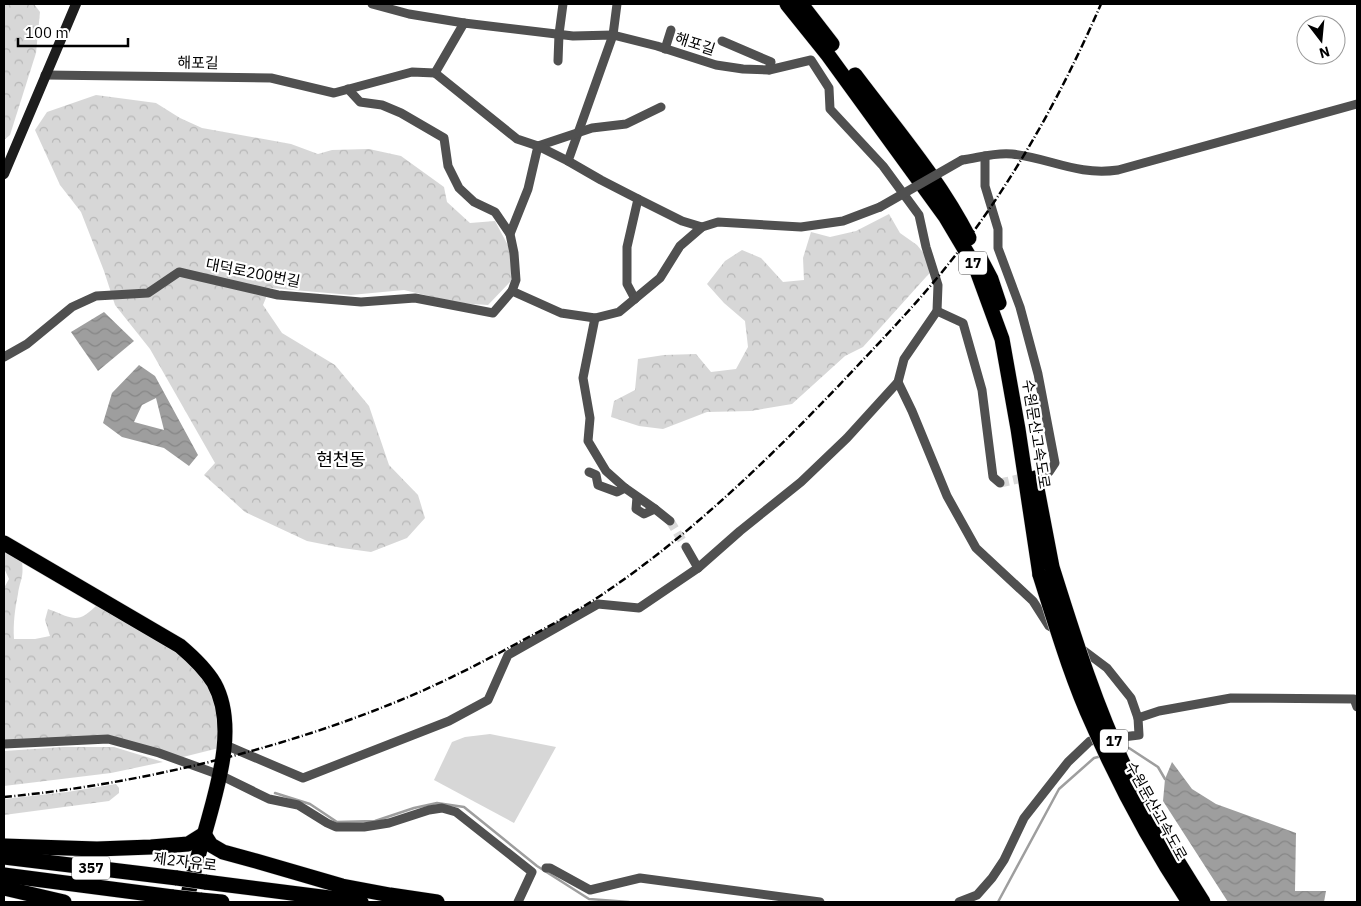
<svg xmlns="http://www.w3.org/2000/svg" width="1361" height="906" viewBox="0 0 1361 906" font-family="'IBM Plex Sans','Noto Sans KR',sans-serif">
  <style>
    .forest { fill: url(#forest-crowns) }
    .green { fill: #d7d7d7 }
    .water { fill: url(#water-waves); fill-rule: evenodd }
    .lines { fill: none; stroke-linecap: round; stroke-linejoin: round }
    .stream { stroke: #9e9e9e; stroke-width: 2.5 }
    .street-tunnel { stroke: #d9d9d9; stroke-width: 9; stroke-dasharray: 9 4.5; stroke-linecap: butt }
    .highway-casing { stroke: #dbdbdb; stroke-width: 16 }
    .street { stroke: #505050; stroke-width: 9 }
    .secondary { stroke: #1d1d1d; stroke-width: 10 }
    .highway { stroke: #000; stroke-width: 15 }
    .rail { stroke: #000; stroke-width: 2.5; stroke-dasharray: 8 2.5 1 2.5; stroke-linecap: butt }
    .highway-bridge-casing { stroke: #dbdbdb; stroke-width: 16; stroke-linecap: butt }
    .street-bridge { stroke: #505050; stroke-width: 9 }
    .highway-bridge { stroke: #000; stroke-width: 15 }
    .labels { text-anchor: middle; stroke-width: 4.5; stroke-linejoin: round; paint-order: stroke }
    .shield { fill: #fff; stroke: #4c4c4c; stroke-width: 1 }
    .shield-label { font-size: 14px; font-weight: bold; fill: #000 }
    .street-label { font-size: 15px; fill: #000; stroke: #fff }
    .quarter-label { font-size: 18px; fill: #000; stroke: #fff }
  </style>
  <defs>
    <pattern id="forest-crowns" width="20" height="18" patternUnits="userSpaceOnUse" patternTransform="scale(1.25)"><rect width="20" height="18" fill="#d7d7d7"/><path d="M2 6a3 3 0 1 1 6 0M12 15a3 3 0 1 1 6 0" fill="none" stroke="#b7b7b7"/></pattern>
    <pattern id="water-waves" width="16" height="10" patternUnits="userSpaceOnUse" patternTransform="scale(1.25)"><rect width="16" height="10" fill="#9e9e9e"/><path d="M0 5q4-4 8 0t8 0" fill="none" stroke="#868686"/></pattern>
  </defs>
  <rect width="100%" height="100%" fill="#fff"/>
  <g class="forest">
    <path d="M 4,4 L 34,4 L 40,12 L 36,53 L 10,135 L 4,140 Z"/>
    <path d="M 96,95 L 156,103 L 180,118 L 202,128 L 291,144 L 318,154 L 332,150 L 369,149 L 401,156 L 444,187 L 447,202 L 470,223 L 495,221 L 512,253 L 511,281 L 488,305 L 458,303 L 404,290 L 351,295 L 270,288 L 263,305 L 282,333 L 335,365 L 369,406 L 389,465 L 418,495 L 425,518 L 407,538 L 371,552 L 342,548 L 307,541 L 245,512 L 204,475 L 215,463 L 150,349 L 115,305 L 104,271 L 81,212 L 60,185 L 35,130 L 47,112 Z"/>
    <path d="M 889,214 L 900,233 L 917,245 L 935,267 L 863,347 L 845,356 L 792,404 L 751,411 L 707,412 L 663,429 L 639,426 L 611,417 L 614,401 L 635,390 L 638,359 L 664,355 L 696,354 L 711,372 L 736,369 L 748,347 L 745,321 L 724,303 L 707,284 L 725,261 L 742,250 L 761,258 L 783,282 L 804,280 L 803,258 L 811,232 L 830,237 L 856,231 Z"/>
    <path d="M 4,550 L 22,562 C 24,578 20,580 18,594 C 15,609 13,623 14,639 L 35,639 L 50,636 L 45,620 L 48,609 C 75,619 77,625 99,603 L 165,643 L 201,672 L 220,711 L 219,748 L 171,760 L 111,741 L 4,740 L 4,588 L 9,579 L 4,568 Z"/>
    <path d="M 63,747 L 114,747 L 163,762 L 111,773 L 4,786 L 4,751 Z"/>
    <path d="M 116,784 L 119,788 L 119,793 L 109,801 L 4,815 L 4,799 L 67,792 Z"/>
  </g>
  <path class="green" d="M 490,734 L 556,747 L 514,823 L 434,780 L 452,742 L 465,737 Z"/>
  <g class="water">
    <path d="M 104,312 L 134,341 L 98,371 L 71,332 Z"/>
    <path d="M 139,365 L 155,376 L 198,455 L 189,466 L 164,448 L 122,437 L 103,423 L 112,393 ZM 156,398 L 164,430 L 134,422 L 142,405 Z"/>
    <path d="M 1172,762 L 1192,789 L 1216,804 L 1296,833 L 1295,891 L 1326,891 L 1324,902 L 1228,902 L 1163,801 L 1165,779 Z"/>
  </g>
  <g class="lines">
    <g class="stream">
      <path d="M 1122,750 L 1129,748 L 1158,767 L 1165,779"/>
      <path d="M 275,793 L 310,804 L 337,822 L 375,821 L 414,808 L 437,803 L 464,807 L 537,866 L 589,899 L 629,902"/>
      <path d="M 998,902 L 1059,789 L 1094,758 L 1102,756"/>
    </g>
    <g class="street-tunnel">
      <path d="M 1000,483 L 1049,472"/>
      <path d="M 670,521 L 686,547"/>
    </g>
    <defs>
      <g id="highway">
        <path d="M 787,4 L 828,55 L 945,216 L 976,268 L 1002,339 L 1018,429 L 1040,575"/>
        <path d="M 801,4 L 832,44"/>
        <path d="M 855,75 C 894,127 939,179 969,238"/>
        <path d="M 981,260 L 991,279 L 999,303"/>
        <path d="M 1035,478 L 1052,567"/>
        <path d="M 4,543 L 180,646 C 193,657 205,668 214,683 C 238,726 217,788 205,832 C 198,855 192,879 186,902"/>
        <path d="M 4,846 L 97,849 L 151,847 L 188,844 L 204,834 L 211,845 L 223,852 L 256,861 L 342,886 L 390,895 L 437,902"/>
        <path d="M 4,857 L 177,878"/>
        <path d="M 4,875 L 173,897"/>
        <path d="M 205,882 L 361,902"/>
        <path d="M 4,888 L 64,902"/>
        <path d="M 200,900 L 222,902"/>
      </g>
    </defs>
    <use href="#highway" class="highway-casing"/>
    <g class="street">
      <path d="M 372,4 L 409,14 L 464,23"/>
      <path d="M 617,4 L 613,35 L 568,161 L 601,180 L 638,199 L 627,247 L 627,284 L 635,299"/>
      <path d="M 722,41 L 771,62 L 769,70"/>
      <path d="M 665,49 L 671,30"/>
      <path d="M 558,61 L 559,34 L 563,4"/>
      <path d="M 435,73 L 517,139 L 538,146 L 592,128 L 626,124 L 661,107"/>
      <path d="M 45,75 L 271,78 L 334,93 L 412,72 L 435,73 L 464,23 L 573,36 L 613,35 L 657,46 L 716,65 L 743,69 L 769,70 L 811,60 L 829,88 L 830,109 L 883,166 L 919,215 L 926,247 L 938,285 L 937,311 L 904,359 L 898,382"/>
      <path d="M 348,89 L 360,102 L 382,105 L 401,113 L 444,138 L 448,166 L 459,188 L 474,202 L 495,212 L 510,234"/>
      <path d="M 985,156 L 985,186 L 998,229 L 998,248 L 1020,307 L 1038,374 L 1055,463 L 1049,472"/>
      <path d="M 962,160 C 978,158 995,152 1012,154 C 1050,158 1077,176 1118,170 L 1357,104"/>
      <path d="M 638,199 L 682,221 L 702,227"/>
      <path d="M 512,291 L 516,280 L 514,253 L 510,234 L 528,189 L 538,146 L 568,161"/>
      <path d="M 937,311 L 963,323 L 982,390 L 993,477 L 1000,483"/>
      <path d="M 595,318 L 583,378 L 590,418 L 588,441 L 606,471 L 625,488 L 655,509 L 670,521"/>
      <path d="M 4,357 L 27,344 L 72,307 L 96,296 L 148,293 L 179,272 L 278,295 L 361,302 L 415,298 L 493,313 L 512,291 L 561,313 L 595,318 L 619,312 L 660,278 L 680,246 L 702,227 L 718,222 L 801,227 L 843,221 L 880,207"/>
      <path d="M 589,472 L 596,475 L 598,485 L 617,492 L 625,488"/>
      <path d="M 637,497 L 636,509 L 644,514 L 655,509"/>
      <path d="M 686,547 L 698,568"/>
      <path d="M 1079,647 L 1107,668 L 1131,698 L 1138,718"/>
      <path d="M 4,744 L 108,739 L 159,753 L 220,775 L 269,799 L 298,805 L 327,823 L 336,827 L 364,827 L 389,823 L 429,810 L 442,808 L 456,812 L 532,872 L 518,902"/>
      <path d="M 223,744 L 303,778 L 449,721 L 488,700 L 508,655 L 598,604 L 639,608 L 698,568 L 740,531 L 801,482 L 847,438 L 898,382 L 912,411 L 947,496 L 976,548 L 1033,601 L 1049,626 L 1054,629"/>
      <path d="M 546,868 L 550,868 L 590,890 L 640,878 L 820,902"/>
      <path d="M 959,902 L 977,895 L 992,878 L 1004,860 L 1024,818 L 1068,762 L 1090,741 L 1139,735 L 1138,718 L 1159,711 L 1231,698 L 1354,699 L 1357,707"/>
    </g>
    <path class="secondary" d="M 4,174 L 76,4"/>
    <use href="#highway" class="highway"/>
    <path class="rail" d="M 4,797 C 132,785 272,752 391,704 C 429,689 465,671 501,652 C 534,634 568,617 600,596 C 691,535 770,458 845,379 C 876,346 908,313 937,278 C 1005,197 1059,101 1101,4"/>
    <defs>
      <g id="highway-bridge">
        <path d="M 1052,567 C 1074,637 1096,708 1128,774 C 1150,818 1177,861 1203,902"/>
        <path d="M 1040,575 C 1056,625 1071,677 1093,725 C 1120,787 1152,846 1189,902"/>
        <path d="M 177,878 L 205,882"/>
        <path d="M 173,897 L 200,900"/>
      </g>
    </defs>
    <use href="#highway-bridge" class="highway-bridge-casing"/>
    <path class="street-bridge" d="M 880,207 L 962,160"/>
    <use href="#highway-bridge" class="highway-bridge"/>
  </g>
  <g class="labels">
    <g class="shield">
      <rect x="959" y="251.5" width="28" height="23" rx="4"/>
      <rect x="1100" y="729.5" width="28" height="23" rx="4"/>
      <rect x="72" y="856.5" width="38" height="23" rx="4"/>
    </g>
    <g class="shield-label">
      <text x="973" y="268">17</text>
      <text x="1114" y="746">17</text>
      <text x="91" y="873">357</text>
    </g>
    <g class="street-label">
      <text transform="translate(695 44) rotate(18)" y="5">해포길</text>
      <text transform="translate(198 63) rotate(1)" y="5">해포길</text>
      <text transform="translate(253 273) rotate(11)" y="5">대덕로200번길</text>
      <text transform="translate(1036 434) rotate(81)" y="5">수원문산고속도로</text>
      <text transform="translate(1156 811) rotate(61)" y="5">수원문산고속도로</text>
      <text transform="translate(185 862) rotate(7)" y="5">제2자유로</text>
    </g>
    <g class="quarter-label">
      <text x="341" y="466">현천동</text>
    </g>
  </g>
  <rect width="1361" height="906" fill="none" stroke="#000000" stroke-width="10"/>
  <g transform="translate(1321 40) rotate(164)"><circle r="24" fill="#ffffff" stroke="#999999"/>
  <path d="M0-4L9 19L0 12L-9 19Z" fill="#000000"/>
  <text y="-8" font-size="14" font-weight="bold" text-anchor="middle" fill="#000000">N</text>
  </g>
  <path d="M18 38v8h110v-8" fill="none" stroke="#000000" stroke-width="2.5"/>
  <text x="25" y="38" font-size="15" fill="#000000" stroke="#ffffff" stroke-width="4" paint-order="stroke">100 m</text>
</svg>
